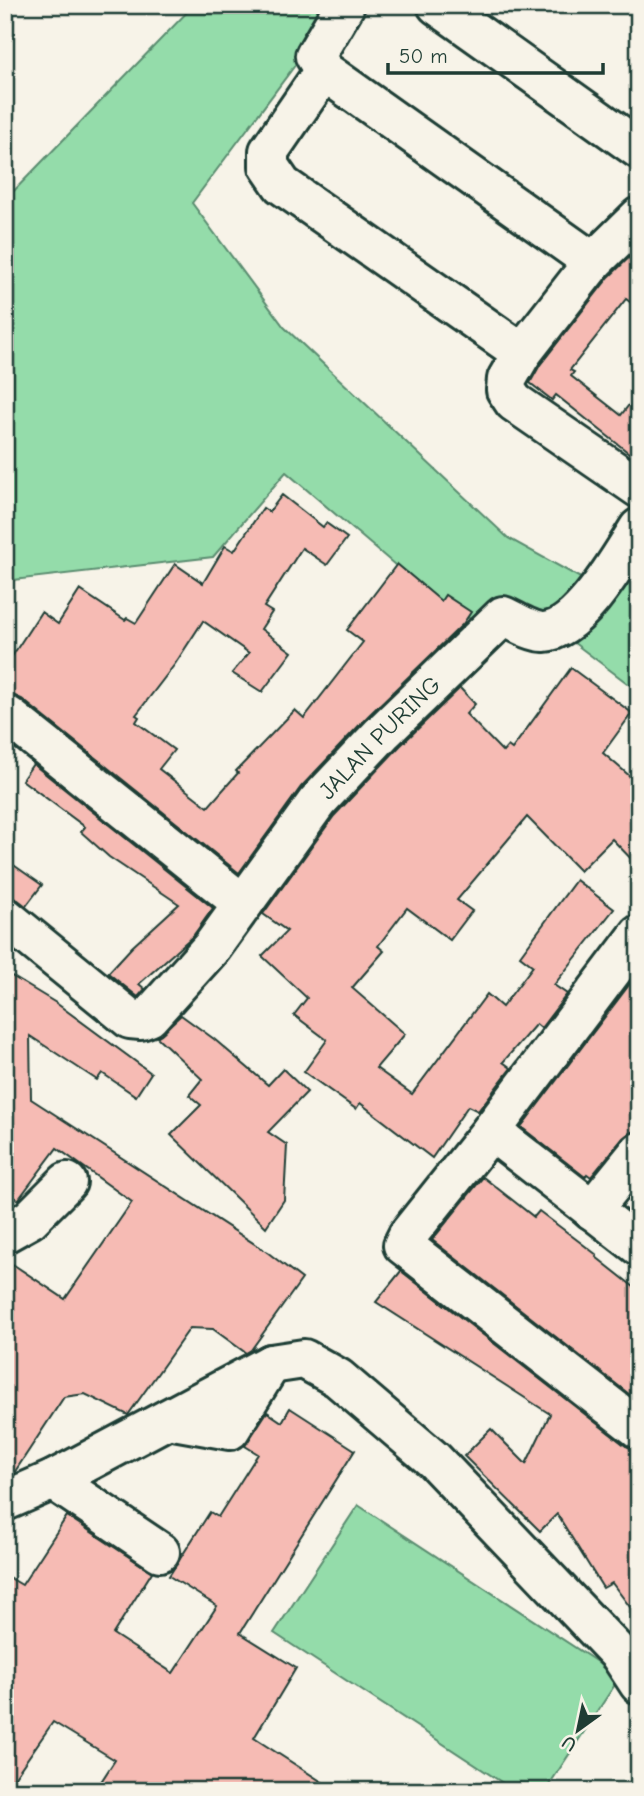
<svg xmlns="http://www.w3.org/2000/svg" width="644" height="1796" viewBox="0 0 644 1796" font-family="'Comic Neue',sans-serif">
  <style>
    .green { fill: #94dcaa; stroke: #5a8c6f; stroke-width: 2 }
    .building { fill: #f6bbb4; stroke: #1f3d34; stroke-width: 2 }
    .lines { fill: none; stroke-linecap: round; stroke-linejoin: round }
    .minor-casing { stroke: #1f3d34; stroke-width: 44 }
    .minor { stroke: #f7f3e8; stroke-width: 38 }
    .labels { text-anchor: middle; stroke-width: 6; stroke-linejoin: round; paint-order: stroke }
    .street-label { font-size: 24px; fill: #1f3d34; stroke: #f7f3e8 }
  </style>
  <rect width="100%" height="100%" fill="#f7f3e8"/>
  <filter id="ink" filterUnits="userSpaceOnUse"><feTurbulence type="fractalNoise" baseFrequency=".0143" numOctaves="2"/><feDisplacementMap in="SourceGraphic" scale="14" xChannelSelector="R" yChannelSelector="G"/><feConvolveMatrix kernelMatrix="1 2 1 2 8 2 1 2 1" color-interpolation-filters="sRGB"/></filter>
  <g filter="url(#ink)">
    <g class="green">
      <path d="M 194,5 L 340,5 L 192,203 L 284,327 L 508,538 L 595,586 L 639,564 L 639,692 L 561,633 L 543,653 L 443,606 L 286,472 L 213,557 L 5,581 L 5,200 Z"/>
      <path d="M 358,1505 L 620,1677 L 545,1791 L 515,1791 L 274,1633 Z"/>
    </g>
    <g class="building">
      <path d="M 639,248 L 639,309 L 626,299 L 570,370 L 574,372 L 571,376 L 621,415 L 639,392 L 639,461 L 556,395 L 552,400 L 530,383 L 540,365 L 609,277 Z"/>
      <path d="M 282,495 L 323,527 L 326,523 L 347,538 L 327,565 L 302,548 L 264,607 L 272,612 L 261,629 L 292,652 L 262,692 L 232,673 L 249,653 L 203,621 L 175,664 L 136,715 L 139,717 L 136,722 L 174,750 L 159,769 L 208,807 L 238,773 L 236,771 L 295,710 L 304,718 L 363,642 L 347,630 L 397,564 L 441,601 L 445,595 L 471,612 L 463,624 L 368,716 L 301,787 L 239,873 L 22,699 L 12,695 L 5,695 L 5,667 L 41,612 L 58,624 L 80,590 L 125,620 L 127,618 L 136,623 L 175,564 L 203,583 L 225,546 L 234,551 L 263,508 L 269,512 Z"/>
      <path d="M 571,668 L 632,713 L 603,753 L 639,784 L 639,867 L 612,839 L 580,871 L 527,817 L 457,900 L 472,911 L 450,940 L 407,908 L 378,946 L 384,951 L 352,988 L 405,1034 L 376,1068 L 412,1094 L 487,994 L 502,1007 L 533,966 L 520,956 L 576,880 L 614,909 L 554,985 L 567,994 L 541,1028 L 536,1024 L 503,1062 L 511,1068 L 478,1111 L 468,1106 L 432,1158 L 360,1103 L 356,1109 L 304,1072 L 327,1040 L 294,1015 L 307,998 L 262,956 L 287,931 L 263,914 L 334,816 L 400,746 L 460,688 L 475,704 L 466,714 L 503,752 L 508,746 L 512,749 Z"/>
      <path d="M 33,764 L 213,908 L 193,936 L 139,984 L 145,989 L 138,997 L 108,973 L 132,947 L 179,904 L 109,857 L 81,832 L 85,827 L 22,780 Z"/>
      <path d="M 5,859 L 42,885 L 26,906 L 18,900 L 5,896 Z"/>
      <path d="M 5,972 L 56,1003 L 151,1073 L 136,1096 L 102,1073 L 97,1080 L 30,1036 L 31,1099 L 267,1252 L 302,1279 L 251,1350 L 246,1353 L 213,1329 L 190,1328 L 128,1415 L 85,1394 L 64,1397 L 14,1473 L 5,1477 L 5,1259 L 65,1299 L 132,1202 L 57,1148 L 18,1200 L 5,1191 Z"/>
      <path d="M 639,972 L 639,1131 L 631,1132 L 623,1138 L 591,1177 L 587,1174 L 585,1177 L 521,1127 Z"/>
      <path d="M 181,1015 L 214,1039 L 268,1085 L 283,1069 L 307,1092 L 268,1132 L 287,1145 L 284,1200 L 266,1227 L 171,1135 L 201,1105 L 189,1095 L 202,1079 L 157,1037 Z"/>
      <path d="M 483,1177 L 534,1217 L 539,1211 L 597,1255 L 596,1257 L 639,1291 L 639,1392 L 634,1398 L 432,1240 Z"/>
      <path d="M 401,1271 L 626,1446 L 639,1450 L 639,1619 L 612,1583 L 603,1588 L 557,1514 L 540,1531 L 464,1456 L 491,1429 L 526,1464 L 550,1414 L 376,1302 Z"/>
      <path d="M 290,1408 L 355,1450 L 240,1633 L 296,1668 L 254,1738 L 336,1791 L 95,1791 L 115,1760 L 53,1722 L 5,1791 L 5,1575 L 22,1585 L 67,1516 L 152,1572 L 113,1634 L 173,1673 L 217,1606 L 169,1576 L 210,1512 L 218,1517 L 258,1454 L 245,1446 L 267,1412 L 282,1422 Z"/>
    </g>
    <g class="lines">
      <defs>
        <g id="minor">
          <path d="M 345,5 L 315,56 L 324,71 L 593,262"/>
          <path d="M 437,5 L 639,149"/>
          <path d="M 324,71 L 269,151 L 269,166 L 282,185 L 522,353"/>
          <path d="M 639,217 L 593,262 L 522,353 L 507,379 L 506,390 L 514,402 L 639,488"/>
          <path d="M 8,716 L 243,904"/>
          <path id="s1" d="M 5,917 L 130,1019 L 141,1020 L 149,1017 L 212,947 L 317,802 L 384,731 L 503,616 C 515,621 531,632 544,632 C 580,630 621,556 639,528"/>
          <path d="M 639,935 L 491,1131 L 408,1235 L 403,1245 L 639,1429"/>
          <path d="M 491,1131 L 639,1246"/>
          <path d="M 592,1210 L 639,1152"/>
          <path d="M 5,1233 L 30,1219 L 67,1182"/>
          <path d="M 168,1419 L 230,1430 L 271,1364"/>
          <path d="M 53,1480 L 160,1552"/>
          <path d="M 5,1501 L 53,1480 L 271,1364 L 304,1359 L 338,1378 L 434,1460 L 620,1655 L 639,1684"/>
        </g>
      </defs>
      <use href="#minor" class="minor-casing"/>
      <use href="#minor" class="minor"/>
    </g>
  </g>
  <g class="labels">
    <g class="street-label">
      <text dy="8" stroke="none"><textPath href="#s1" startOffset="544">JALAN PURING</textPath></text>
    </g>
  </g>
  <rect width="644" height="1796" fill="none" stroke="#f7f3e8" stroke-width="28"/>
  <rect x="14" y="14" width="616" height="1768" fill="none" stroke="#1f3d34" stroke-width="2.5" filter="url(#ink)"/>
  <g transform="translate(578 1730) rotate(213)" stroke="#f7f3e8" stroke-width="5" paint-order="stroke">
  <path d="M0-5L12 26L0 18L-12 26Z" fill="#1f3d34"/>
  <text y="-10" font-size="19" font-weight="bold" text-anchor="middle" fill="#1f3d34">U</text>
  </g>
  <path d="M388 63v10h215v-10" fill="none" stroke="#1f3d34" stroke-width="3.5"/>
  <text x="399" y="63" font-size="21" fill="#1f3d34" stroke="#f7f3e8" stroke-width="5" paint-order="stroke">50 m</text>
</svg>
